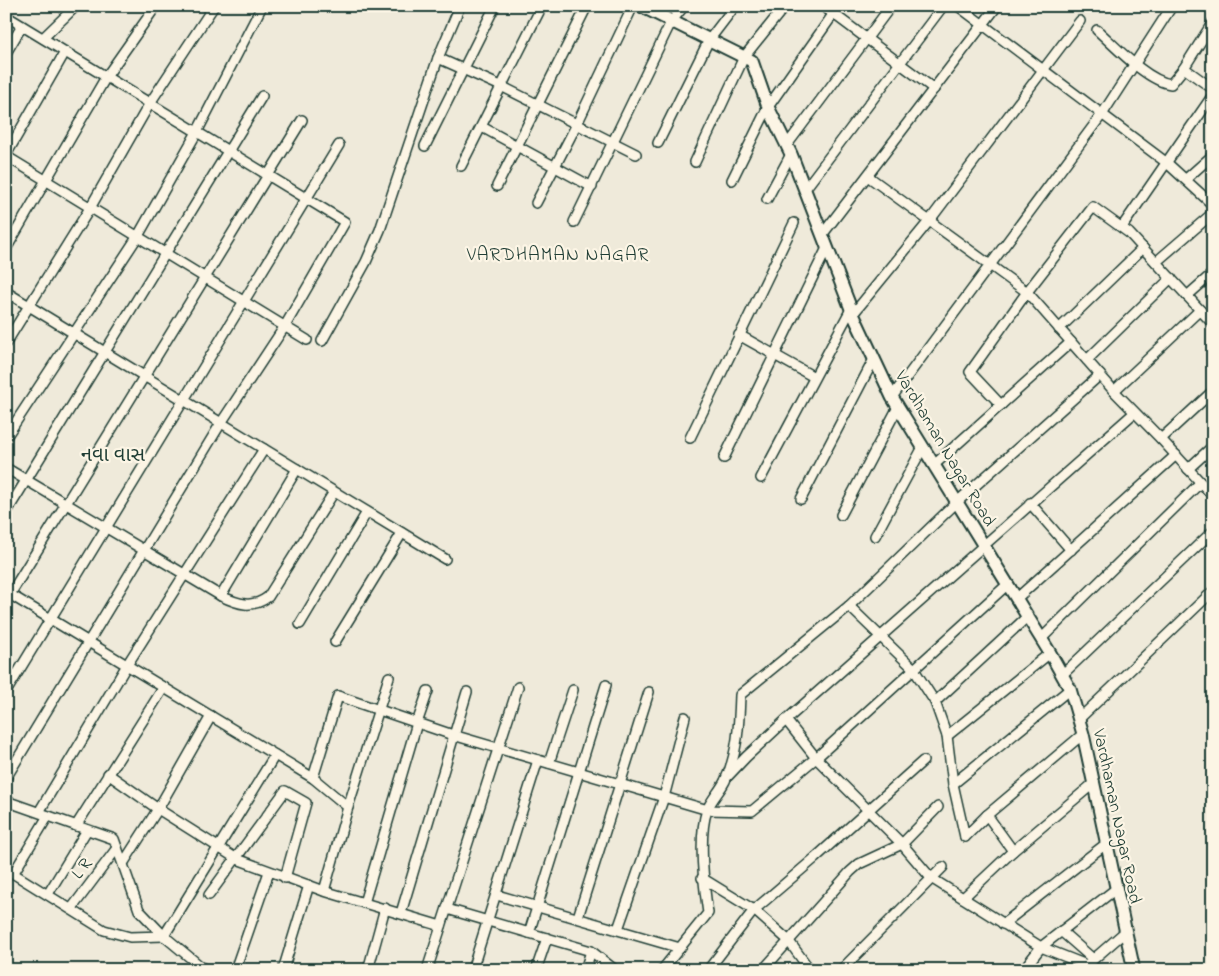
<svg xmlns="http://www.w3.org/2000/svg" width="1219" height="976" viewBox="0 0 1219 976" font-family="'Indie Flower','Noto Sans Gujarati',sans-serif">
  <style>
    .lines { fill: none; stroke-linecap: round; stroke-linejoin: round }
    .street-casing { stroke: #1f3d34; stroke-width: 12 }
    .secondary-casing { stroke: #1f3d34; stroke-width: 15 }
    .street { stroke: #fcf5e5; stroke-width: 9 }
    .secondary { stroke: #fcf5e5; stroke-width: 11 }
    .labels { text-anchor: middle; stroke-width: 4.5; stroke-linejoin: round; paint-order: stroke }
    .street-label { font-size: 18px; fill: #1f3d34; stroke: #fcf5e5 }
    .neighbourhood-label { font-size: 19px; letter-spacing: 1px; fill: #1f3d34; stroke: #fcf5e5 }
    .quarter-label { font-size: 20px; fill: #1f3d34; stroke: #fcf5e5 }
  </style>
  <rect width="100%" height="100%" fill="#efeada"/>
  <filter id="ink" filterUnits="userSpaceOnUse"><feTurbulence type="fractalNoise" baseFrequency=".02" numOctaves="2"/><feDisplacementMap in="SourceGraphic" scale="10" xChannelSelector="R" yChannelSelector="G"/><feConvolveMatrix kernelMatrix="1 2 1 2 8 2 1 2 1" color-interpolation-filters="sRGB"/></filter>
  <g filter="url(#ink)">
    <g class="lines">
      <defs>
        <g id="street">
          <path d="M 823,6 L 934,89"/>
          <path d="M 958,6 L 1167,163 L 1213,205"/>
          <path d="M 6,16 L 345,222 L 285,326 L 221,423 L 6,778"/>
          <path d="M 1097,30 C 1115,46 1147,81 1171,84 L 1184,68 L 1213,22"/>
          <path d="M 43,38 L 76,6"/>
          <path d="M 6,53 L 22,26"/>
          <path d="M 438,58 L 503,87 L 636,154"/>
          <path d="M 1184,68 L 1213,89"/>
          <path d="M 482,127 L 592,187"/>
          <path d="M 658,143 L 709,40 L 735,6"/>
          <path d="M 787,145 L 891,6"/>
          <path d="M 425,146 L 495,6"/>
          <path d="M 6,155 L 65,52"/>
          <path d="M 6,156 L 307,340"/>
          <path d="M 695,162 L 744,57 L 785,6"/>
          <path d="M 461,166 L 542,6"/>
          <path d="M 869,177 L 1027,292 L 1114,391 L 1161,439 L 1213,496"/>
          <path d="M 1186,179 L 1213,155"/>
          <path d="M 732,180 L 768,107 L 839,6"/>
          <path d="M 497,186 L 587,6"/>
          <path d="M 805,189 L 943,6"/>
          <path d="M 767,199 L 791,154"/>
          <path d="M 536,203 L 577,124 L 633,6"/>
          <path d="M 574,222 L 671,22 L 684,6"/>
          <path d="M 1122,227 L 1213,95"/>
          <path d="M 822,235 L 997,6"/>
          <path d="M 6,249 L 106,77 L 156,6"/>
          <path d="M 1156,262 L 1213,213"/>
          <path d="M 6,292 L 445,559"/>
          <path d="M 1187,296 L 1213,273"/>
          <path d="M 853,314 L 930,220 L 1080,21"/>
          <path d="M 1059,329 L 1143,248"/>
          <path d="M 739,335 L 814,377"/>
          <path d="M 322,341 L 366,262 L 380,230 L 438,58 L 460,6"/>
          <path d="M 6,343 L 90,208 L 150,103 L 214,6"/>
          <path d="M 1087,360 L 1171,278"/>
          <path d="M 1114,391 L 1200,310"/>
          <path d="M 892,397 L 1103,113 L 1172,6"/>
          <path d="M 1001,405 L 970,372 L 1027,292 L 1093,207 L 1129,233 L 1213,324"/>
          <path d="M 6,437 L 138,236 L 197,132 L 262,6"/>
          <path d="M 690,438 L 794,223"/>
          <path d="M 1161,439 L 1213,391"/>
          <path d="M 724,458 L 827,248"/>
          <path d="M 934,465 L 1071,342"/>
          <path d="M 6,468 L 221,596 C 238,604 252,609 268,597 L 334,492"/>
          <path d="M 1188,469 L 1213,446"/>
          <path d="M 761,478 L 851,309"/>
          <path d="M 801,499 L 874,359"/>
          <path d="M 1030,503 L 1071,550"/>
          <path d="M 6,513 L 262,96"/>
          <path d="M 841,515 L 898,407"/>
          <path d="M 875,536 L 923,447"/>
          <path d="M 6,592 L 313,778 L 348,807"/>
          <path d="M 221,596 L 297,469"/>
          <path d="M 1016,599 L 1176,455"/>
          <path d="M 6,601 L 302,120"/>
          <path d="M 849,606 L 913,668 L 935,702 L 947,736 L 953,784 L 965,837"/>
          <path d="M 300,624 L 367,512"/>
          <path d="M 1041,639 L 1200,483"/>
          <path d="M 335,642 L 402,533"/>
          <path d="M 1062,675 L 1213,531"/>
          <path d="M 6,692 L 339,145"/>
          <path d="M 935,702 L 1027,617"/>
          <path d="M 1079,719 L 1213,591"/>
          <path d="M 786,720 L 816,758 L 902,844 L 931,878 L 1041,947 L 1099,970"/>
          <path d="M 947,736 L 1050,653"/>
          <path d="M 549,763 L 573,690"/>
          <path d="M 108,774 L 158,809 L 237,859 L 324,891 L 441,926"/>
          <path d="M 728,776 L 746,757 L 786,720 L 1134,413"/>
          <path d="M 313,778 L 338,696 L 453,735 L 708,810 L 752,811 L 816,758 L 1008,584"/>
          <path d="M 953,784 L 1070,689"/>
          <path d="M 6,801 L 114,839 L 139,910 L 164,936 L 205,970"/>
          <path d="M 39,812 L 127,665 L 264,449"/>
          <path d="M 987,815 L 1013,851"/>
          <path d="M 76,826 L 164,687"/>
          <path d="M 965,837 L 987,815 L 1083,734"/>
          <path d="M 124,862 L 158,809 L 211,716"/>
          <path d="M 6,869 L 104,930 L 130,937 L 164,936"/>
          <path d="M 13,874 L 48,816"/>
          <path d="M 702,878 L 754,910 L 788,940 L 810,970"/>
          <path d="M 324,891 L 348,807 L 389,677"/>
          <path d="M 48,894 L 87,830"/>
          <path d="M 209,895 L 285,791 L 306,803 L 285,878"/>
          <path d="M 497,895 L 680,948"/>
          <path d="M 963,898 L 1013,851 L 1094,783"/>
          <path d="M 364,903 L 417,723 L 428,691"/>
          <path d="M 72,908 L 117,848"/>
          <path d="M 447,909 L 591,951 L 615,970"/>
          <path d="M 401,913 L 467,692"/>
          <path d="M 578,917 L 649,692"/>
          <path d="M 1003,924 L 1107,843"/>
          <path d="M 618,929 L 664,797 L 685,717"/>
          <path d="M 1061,931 L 1093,959"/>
          <path d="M 529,933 L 606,685"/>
          <path d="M 164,936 L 275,755"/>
          <path d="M 235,970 L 269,872"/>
          <path d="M 283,970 L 309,885"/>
          <path d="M 368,970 L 385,908"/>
          <path d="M 433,970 L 428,967 L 518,687"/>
          <path d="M 472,970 L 538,760"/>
          <path d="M 536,970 L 547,938"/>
          <path d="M 585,970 L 591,951"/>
          <path d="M 662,970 L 708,913 C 704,887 698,836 707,810 C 711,800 720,791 725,781 C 738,753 739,725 740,695 L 849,606 L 957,502 L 1100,375"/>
          <path d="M 708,970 L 754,910 L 815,858 L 923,761"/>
          <path d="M 763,970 L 850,872 L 859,864 L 902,844 L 938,807"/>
          <path d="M 841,970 L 943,867"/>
          <path d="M 1023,970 L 1041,947 L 1117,888"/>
          <path d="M 1081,970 L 1126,931"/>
        </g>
        <path id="secondary" d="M 641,6 L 752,61 L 768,107 L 791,154 L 853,314 L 892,397 L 1050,653 L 1070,689 L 1083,734 L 1134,970"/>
      </defs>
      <use href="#street" class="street-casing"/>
      <use href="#secondary" class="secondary-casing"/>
      <use href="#street" class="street"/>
      <use href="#secondary" class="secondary"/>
    </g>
  </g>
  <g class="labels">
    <g class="street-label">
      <text transform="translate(946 448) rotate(59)" y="6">Vardhaman Nagar Road</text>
      <text transform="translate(1118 816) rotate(78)" y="6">Vardhaman Nagar Road</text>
      <text transform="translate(81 868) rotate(-53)" y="6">L R</text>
    </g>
    <g class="neighbourhood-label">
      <text x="558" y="260">VARDHAMAN NAGAR</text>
    </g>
    <g class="quarter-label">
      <text x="113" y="461">નવા વાસ</text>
    </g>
  </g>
  <rect width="1219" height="976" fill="none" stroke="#fcf5e5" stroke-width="25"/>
  <rect x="12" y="12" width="1194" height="951" fill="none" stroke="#1f3d34" stroke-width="2" filter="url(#ink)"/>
</svg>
